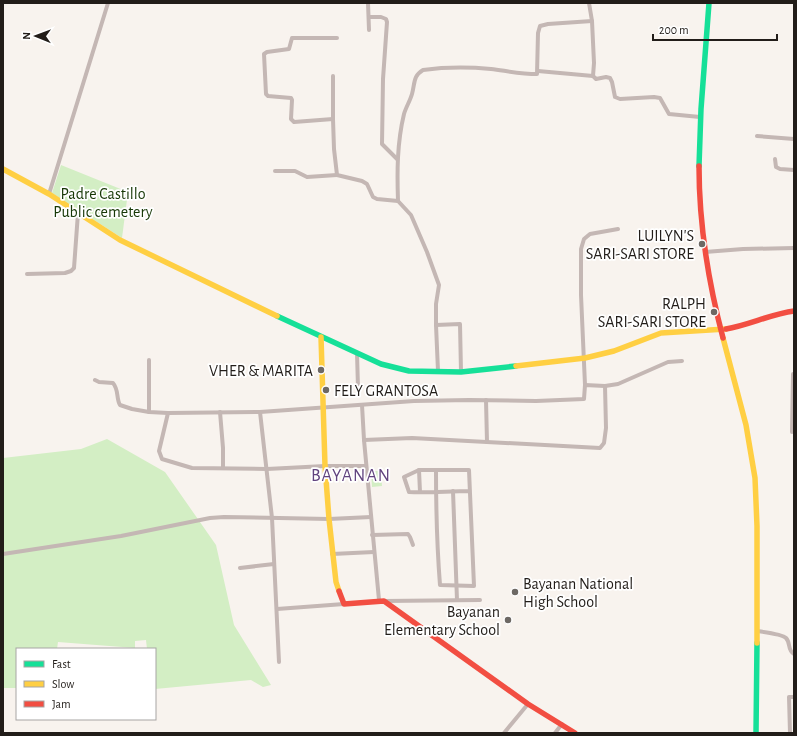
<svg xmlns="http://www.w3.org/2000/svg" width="797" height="736" viewBox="0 0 797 736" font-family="'Alegreya Sans',sans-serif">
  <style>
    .green { fill: #d3eec4 }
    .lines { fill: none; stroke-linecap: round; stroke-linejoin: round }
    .street { stroke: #c4b7b4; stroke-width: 4 }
    .fast { stroke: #16e098; stroke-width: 5.5 }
    .slow { stroke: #ffcf43; stroke-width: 5.5 }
    .jam { stroke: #f24e42; stroke-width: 5.5 }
    .poi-dot { fill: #6d6864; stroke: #fff; stroke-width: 1.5 }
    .labels { text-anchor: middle; stroke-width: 3.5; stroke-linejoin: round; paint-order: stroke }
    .park-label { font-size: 16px; fill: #173806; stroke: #fff }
    .poi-label { font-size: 16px; fill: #221d19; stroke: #fff; text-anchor: end }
    .quarter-label { font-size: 18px; letter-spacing: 1px; fill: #61437e; stroke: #fff }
  </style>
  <rect width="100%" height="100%" fill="#f8f3ee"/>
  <g class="green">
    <path d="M 61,165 L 128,192 L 122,238 L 52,193 Z"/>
    <path d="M 107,439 L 165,472 L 216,545 L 234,625 L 271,685 L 263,687 L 251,680 L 155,689 L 155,649 L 147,649 L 146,640 L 135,641 L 135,648 L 58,642 L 57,649 L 17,649 L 17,688 L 3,688 L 3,458 L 81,449 Z"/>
    <path d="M 371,471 L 381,471 L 382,486 L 372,487 Z"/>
  </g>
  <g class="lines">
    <g class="street">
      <path d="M 368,3 L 369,30"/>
      <path d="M 369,17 L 381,17 L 386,19 L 387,22 L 383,79 L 382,144 L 397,159"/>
      <path d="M 592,21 L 594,63 L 593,76 L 596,79 L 606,77 L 610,78 L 612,82 L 615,97 L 620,99 L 654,97 L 660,98 L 669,114 L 700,117"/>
      <path d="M 337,38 L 292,38 L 289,49 L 267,52 L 264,54 L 266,94 L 268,96 L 291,98 L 292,100 L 291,119 L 294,122 L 333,119 L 334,149 L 337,175 L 362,181 L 367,184 L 373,197 L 377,199 L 398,201 L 411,215 L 427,252 L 439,285 L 436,304 L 436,325 L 438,371"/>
      <path d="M 538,71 L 593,76"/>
      <path d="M 333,76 L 333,119"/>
      <path d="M 757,136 L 794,139"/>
      <path d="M 775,159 L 776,167 L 780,169 L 794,170"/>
      <path d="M 275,171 L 295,171 L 307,177 L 337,175"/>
      <path d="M 49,194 L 108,3"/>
      <path d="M 398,201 C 397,172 397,143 404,114 C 406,107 410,101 412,94 C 415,83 413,76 423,70 C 445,67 469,67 491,69 C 507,71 521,74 537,74 L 538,33 L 540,26 L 548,24 L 592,21 L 589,3"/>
      <path d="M 705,252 L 743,249 L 794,248"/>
      <path d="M 27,274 L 65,273 L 71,271 L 74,268 L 78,213"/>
      <path d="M 436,325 L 460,324 L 461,372"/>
      <path d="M 357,353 L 358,388"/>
      <path d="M 95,380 L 99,382 L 113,383 C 119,390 116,398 120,405 L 132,409 L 149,412 L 168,413 L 260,412 L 414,401 L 469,400 L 536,401 L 584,399 L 585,385 L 605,386 L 618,384 L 668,362 L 682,361"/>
      <path d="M 585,385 L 581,295 L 581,249 L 584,239 L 590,234 L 618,229"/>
      <path d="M 486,400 L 487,442"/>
      <path d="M 362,405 L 364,440 L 379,600"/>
      <path d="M 149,412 L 149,360"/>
      <path d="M 220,412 L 223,448 L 223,468"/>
      <path d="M 260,412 L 272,518 L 279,662"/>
      <path d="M 168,413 L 159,451 L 162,459 L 192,468 L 267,469 L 325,466 L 366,466"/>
      <path d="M 792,432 L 793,374 L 794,374"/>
      <path d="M 364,440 L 412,438 L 600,448 L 604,443 L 606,428 L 605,386"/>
      <path d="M 419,470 L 420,492"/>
      <path d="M 436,470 C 436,509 437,547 440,585 L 474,586 L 469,470 L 419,470 L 404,477 L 409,492 C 429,493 449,491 470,491"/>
      <path d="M 453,491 L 457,600"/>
      <path d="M 372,535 L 408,534 L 410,537 L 413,545"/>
      <path d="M 3,554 L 121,536 L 210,518 L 224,517 L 329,519 L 371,517"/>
      <path d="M 332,554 L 374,552"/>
      <path d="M 240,568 L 274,564"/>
      <path d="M 384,601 L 480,600"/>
      <path d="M 277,609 L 344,604"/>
      <path d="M 757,631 C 763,632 782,634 786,638 C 791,643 787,650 794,654"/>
      <path d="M 504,733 L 528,704"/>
      <path d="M 555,733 L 562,724"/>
      <path d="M 790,733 L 789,697 L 794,697"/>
    </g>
    <g class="fast">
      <path d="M 699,166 L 701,109 L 709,3"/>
      <path d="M 277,316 L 381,364 L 409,371 L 461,372 L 516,366"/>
      <path d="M 756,733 L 757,643"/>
    </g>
    <g class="slow">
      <path d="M 3,169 L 49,194 L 120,240 L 277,316"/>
      <path d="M 321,337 L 325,466 L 329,519 L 336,582 L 339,591"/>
      <path d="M 723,338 L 746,425 L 755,478 L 757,526 L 757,643"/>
      <path d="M 516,366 L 585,358 L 614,351 L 661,333 L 726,329"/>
    </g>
    <g class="jam">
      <path d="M 699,166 C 699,224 708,281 723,338"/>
      <path d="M 726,329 C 749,325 771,314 794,311"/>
      <path d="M 339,591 L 344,604 L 384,601 L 528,704 L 575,733"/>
    </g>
  </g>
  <g class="poi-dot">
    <circle cx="702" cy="244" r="4"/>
    <circle cx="714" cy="312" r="4"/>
    <circle cx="321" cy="370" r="4"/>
    <circle cx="326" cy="390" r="4"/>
    <circle cx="515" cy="592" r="4"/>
    <circle cx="508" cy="620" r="4"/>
  </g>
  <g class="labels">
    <g class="park-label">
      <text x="103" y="199">Padre Castillo<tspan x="103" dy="18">Public cemetery</tspan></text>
    </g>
    <g class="poi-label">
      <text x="694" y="241">LUILYN'S<tspan x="694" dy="18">SARI-SARI STORE</tspan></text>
      <text x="706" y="309">RALPH<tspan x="706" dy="18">SARI-SARI STORE</tspan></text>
      <text x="313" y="376">VHER &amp; MARITA</text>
      <text x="334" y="396" text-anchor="start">FELY GRANTOSA</text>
      <text x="523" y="589" text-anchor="start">Bayanan National<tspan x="523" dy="18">High School</tspan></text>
      <text x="500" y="617">Bayanan<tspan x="500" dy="18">Elementary School</tspan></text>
    </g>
    <g class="quarter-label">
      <text x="351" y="481">BAYANAN</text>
    </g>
  </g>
  <rect width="797" height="736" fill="none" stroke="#221d19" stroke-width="8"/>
  <rect x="16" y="648" width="140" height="72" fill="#ffffff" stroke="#a7a5a3"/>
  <rect x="24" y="661" width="20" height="6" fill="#16e098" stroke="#a7a5a3"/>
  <text x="52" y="668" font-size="12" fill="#221d19">Fast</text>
  <rect x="24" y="681" width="20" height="6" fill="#ffcf43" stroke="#a7a5a3"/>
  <text x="52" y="688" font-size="12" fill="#221d19">Slow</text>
  <rect x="24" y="701" width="20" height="6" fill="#f24e42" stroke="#a7a5a3"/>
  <text x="52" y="708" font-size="12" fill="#221d19">Jam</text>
  <g transform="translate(36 36) rotate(271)" stroke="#ffffff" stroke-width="3" paint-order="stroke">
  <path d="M0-3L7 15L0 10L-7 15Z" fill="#221d19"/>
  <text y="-6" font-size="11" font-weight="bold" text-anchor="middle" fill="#221d19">N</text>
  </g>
  <path d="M653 34v6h124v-6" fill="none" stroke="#221d19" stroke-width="2"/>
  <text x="659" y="34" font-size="12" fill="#221d19" stroke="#ffffff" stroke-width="3" paint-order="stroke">200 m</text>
</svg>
